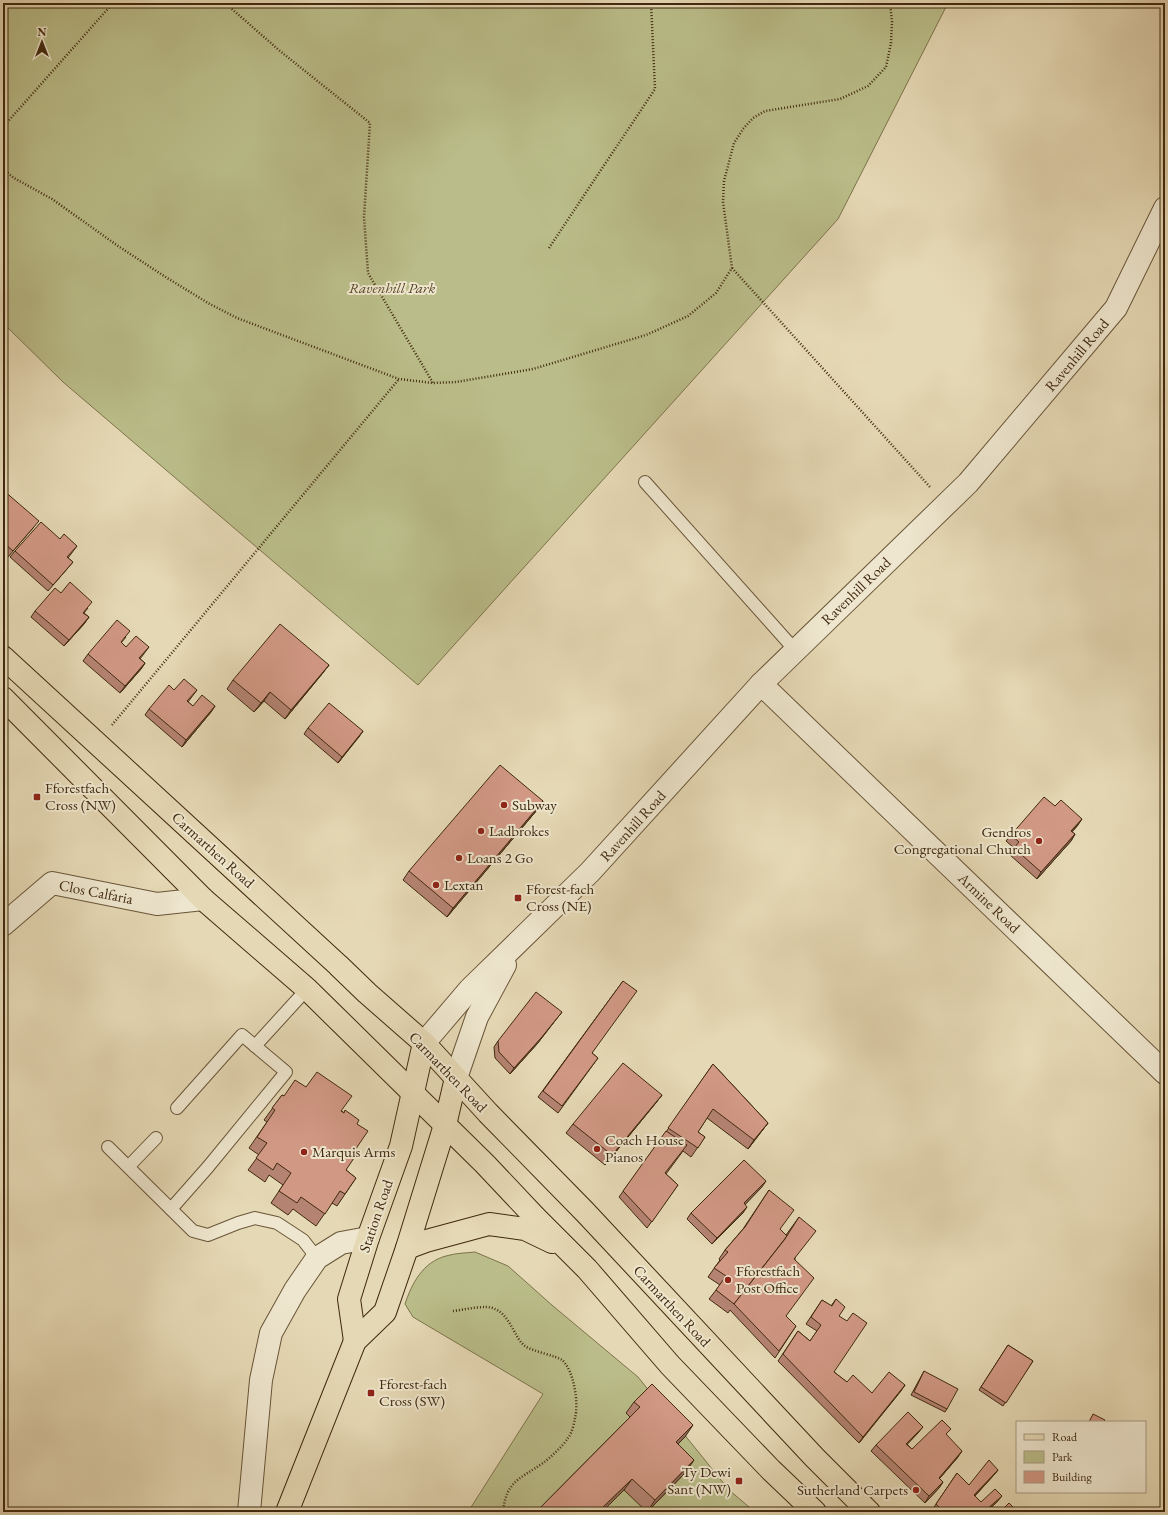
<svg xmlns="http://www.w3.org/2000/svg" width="1168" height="1515" viewBox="0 0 1168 1515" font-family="'EB Garamond',serif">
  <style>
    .green { fill: #babd89; stroke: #7d734c }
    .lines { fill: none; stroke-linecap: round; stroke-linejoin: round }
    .service-casing { stroke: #695538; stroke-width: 14 }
    .minor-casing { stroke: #695538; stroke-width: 24 }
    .tertiary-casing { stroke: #695538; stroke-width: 24 }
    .primary-casing { stroke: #40290f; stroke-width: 24 }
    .path { stroke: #40290f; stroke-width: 2.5; stroke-dasharray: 1 2; stroke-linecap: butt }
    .service { stroke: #eee6ce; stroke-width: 12 }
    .minor { stroke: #eee6ce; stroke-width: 22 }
    .tertiary { stroke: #eee6ce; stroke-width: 22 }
    .primary { stroke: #e5d8b4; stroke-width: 22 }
    .wall { fill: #b48372; stroke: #40290f }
    .shaded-wall { fill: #926a5c; stroke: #40290f }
    .building { fill: #d19884; stroke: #40290f }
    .poi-dot { fill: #8f2418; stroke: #eee6ce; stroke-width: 1.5 }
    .labels { text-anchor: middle; stroke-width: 4; stroke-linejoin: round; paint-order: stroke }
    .park-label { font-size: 15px; font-style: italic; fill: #584727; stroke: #eee6ce }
    .street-label { font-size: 15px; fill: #40290f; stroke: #eee6ce }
    .poi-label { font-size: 15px; fill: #40290f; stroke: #eee6ce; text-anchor: start }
  </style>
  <rect width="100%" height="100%" fill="#e5d8b4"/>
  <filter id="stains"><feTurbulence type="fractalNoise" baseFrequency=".005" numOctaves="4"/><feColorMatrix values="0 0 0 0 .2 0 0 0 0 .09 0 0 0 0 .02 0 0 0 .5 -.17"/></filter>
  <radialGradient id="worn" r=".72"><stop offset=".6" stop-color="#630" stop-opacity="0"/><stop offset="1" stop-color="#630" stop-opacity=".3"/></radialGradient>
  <g class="green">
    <path d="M 3,3 L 948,3 L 838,219 L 418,685 L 63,382 L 3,323 Z"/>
    <path d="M 475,1252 L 508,1266 L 553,1306 L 638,1377 L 729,1490 L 755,1512 L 468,1512 L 543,1394 L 413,1317 L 405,1304 C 412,1283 423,1262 446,1256 C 456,1253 466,1253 475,1252 Z"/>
  </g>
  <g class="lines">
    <defs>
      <g id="service">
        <path d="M 645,482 L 795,650"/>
        <path d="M 255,1046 L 307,989"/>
        <path d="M 108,1147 L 193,1231 L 208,1235 L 238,1223 L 255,1218 L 277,1223 L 303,1240 L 317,1258"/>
        <path d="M 129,1166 L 156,1138"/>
        <path d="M 171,1209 L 208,1167 L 286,1072 L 242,1035 L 177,1108"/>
      </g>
      <g id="minor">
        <path d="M 761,684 L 1165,1073"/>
        <path d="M 3,925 L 52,883 L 157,904 L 203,899"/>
        <path d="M 249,1512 L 261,1380 L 271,1333 L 295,1290 L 317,1258 L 341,1243 L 368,1238"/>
      </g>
      <g id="tertiary">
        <path d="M 424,1043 L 470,989 L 590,872 L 761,684 L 968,483 L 1116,308 L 1165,208"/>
        <path d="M 456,1078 L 477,1017 L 505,965"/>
      </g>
      <g id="primary">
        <path d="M 3,657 L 338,965 L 367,993 L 424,1043 L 488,1113 L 585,1212 L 815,1458 L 869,1512"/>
        <path d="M 3,698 L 203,899 L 307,989 L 485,1164 L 535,1217 L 587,1269 L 670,1365 L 771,1470 L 815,1512"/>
        <path d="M 407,1248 L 426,1241 L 489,1224 L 525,1229 L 552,1242"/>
        <path d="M 355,1341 L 349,1299 L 368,1238 L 401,1146 L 424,1043"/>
        <path d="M 287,1512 L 355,1341 L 385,1312 L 407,1248 L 445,1125 L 456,1078"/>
      </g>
    </defs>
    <use href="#service" class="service-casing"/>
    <use href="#minor" class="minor-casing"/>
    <use href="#tertiary" class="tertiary-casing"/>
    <use href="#primary" class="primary-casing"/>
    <g class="path">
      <path d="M 225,3 L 280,51 L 370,123 L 364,217 L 368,273 L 433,383"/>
      <path d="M 3,127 L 113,3"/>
      <path d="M 3,169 L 14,178 L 52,199 L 118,246 L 164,276 L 208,303 L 237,318 L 399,379 L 433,383 L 456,382 L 533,369 L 646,335 L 688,316 L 716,293 L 732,268 L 723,202 L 724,181 L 734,143 L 743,129 L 753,118 L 765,111 L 840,99 L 868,86 L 886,67 L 891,43 L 892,22 L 890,3"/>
      <path d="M 549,248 L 655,89 L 651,3"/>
      <path d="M 732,268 L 930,487"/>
      <path d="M 112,725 L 399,379"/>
      <path d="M 453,1311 C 464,1310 486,1304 495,1309 C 510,1315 515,1339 525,1346 C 534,1352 557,1356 562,1360 C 574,1370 579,1404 575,1418 C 574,1424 572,1433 568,1438 C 563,1446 551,1457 543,1463 C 520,1479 506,1481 503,1512"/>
    </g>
    <use href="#service" class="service"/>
    <use href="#minor" class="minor"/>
    <use href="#tertiary" class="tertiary"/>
    <use href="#primary" class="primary"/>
  </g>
  <g class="wall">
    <path d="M 3,490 L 34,527 L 8,557 L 3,552 Z"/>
    <path d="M 60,539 L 77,546 L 68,558 L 73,562 L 68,568 L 48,591 L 10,557 L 15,551 Z"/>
    <path d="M 61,593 L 88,608 L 84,613 L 89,617 L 84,624 L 64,646 L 31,617 L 35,611 Z"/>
    <path d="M 126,637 L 121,643 L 126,647 L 149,647 L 140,659 L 145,663 L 141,669 L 120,693 L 83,661 L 88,654 Z"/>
    <path d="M 329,665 L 322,674 L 285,719 L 264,701 L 254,712 L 227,689 L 233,680 Z"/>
    <path d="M 174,690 L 197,690 L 188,702 L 193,706 L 215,706 L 211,712 L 182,747 L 145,715 L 149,709 Z"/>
    <path d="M 308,728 L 363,731 L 338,763 L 304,734 Z"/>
    <path d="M 543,801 L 537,810 L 447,917 L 403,880 L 409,871 Z"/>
    <path d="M 1055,806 L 1078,825 L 1072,832 L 1075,834 L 1071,841 L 1037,879 L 1010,855 L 1014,848 L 1006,841 L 1011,835 Z"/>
    <path d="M 623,981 L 592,1053 L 598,1058 L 558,1113 L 538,1097 Z"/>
    <path d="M 557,1018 L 537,1044 L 510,1074 L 495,1058 L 494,1047 L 498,1041 Z"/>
    <path d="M 713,1064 L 768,1123 L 748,1149 L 707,1118 L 698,1132 L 705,1137 L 691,1157 L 683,1151 L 666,1174 L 678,1185 L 647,1228 L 619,1197 L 666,1132 Z"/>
    <path d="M 282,1095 L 284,1096 L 342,1111 L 357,1124 L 351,1156 L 346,1170 L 356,1178 L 337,1206 L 332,1203 L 316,1226 L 293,1209 L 288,1215 L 271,1203 L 283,1185 L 269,1175 L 265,1182 L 248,1170 L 259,1155 L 249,1148 L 267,1122 L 264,1120 Z"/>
    <path d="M 662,1095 L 655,1104 L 605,1165 L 566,1133 L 573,1124 Z"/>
    <path d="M 762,1187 L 745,1204 L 743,1213 L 712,1244 L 687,1219 L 691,1213 Z"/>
    <path d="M 769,1190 L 780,1229 L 786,1235 L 799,1217 L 795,1259 L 786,1317 L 796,1326 L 775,1358 L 730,1310 L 728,1313 L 709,1299 L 720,1285 L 708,1277 L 720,1260 L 719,1259 L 725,1250 L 743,1229 Z"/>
    <path d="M 836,1299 L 839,1316 L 834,1372 L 847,1382 L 872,1393 L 905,1385 L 859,1443 L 778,1361 L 798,1331 L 810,1341 L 817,1331 L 806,1324 L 822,1300 L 831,1306 Z"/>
    <path d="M 1008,1345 L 1033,1361 L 1003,1406 L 979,1390 Z"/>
    <path d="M 924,1371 L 947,1409 L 945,1412 L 911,1395 Z"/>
    <path d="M 634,1402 L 685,1437 L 678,1444 L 686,1472 L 647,1512 L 624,1490 L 604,1510 L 536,1512 L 630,1417 L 626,1413 Z"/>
    <path d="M 918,1433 L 907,1444 L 912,1449 L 946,1435 L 958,1457 L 939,1479 L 943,1482 L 939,1488 L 925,1503 L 871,1451 L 876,1445 Z"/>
    <path d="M 998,1470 L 993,1476 L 975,1496 L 981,1502 L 997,1502 L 987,1511 L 988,1512 L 934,1512 L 932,1510 L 957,1473 L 969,1485 Z"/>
  </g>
  <g class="shaded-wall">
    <path d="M 89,617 L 84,624 L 64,646 L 69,640 Z"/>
    <path d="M 145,663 L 141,669 L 120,693 L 125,686 Z"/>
    <path d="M 329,665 L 322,674 L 285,719 L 291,710 Z"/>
    <path d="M 270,692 L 264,701 L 254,712 L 261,703 Z"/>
    <path d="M 215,706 L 211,712 L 182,747 L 186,740 Z"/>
    <path d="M 363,731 L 359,737 L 338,763 L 342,757 Z"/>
    <path d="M 543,801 L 537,810 L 447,917 L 453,908 Z"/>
    <path d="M 1082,819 L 1078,825 L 1067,837 L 1071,831 Z"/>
    <path d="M 1075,834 L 1071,841 L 1037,879 L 1041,872 Z"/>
    <path d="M 562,1012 L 537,1044 L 510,1074 L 514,1068 Z"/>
    <path d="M 662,1095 L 655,1104 L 605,1165 L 612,1155 Z"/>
    <path d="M 768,1123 L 761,1132 L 748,1149 L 754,1140 Z"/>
    <path d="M 766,1181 L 762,1187 L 740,1210 L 744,1203 Z"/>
    <path d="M 747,1207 L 743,1213 L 712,1244 L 717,1238 Z"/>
    <path d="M 905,1385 L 901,1391 L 859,1443 L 863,1437 Z"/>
    <path d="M 693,1425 L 685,1437 L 668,1454 L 676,1442 Z"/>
    <path d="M 923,1427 L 918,1433 L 902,1450 L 906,1444 Z"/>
    <path d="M 962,1451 L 958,1457 L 934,1485 L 939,1478 Z"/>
    <path d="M 694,1460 L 686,1472 L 647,1512 L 655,1500 Z"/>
    <path d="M 998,1470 L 993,1476 L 970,1501 L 974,1495 Z"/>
    <path d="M 632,1479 L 624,1490 L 602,1512 L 602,1508 Z"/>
    <path d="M 943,1482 L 939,1488 L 925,1503 L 929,1496 Z"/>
    <path d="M 1002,1496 L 997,1502 L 986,1512 L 986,1510 Z"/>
  </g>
  <g class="building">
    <path d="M 3,490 L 39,521 L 13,551 L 3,542 Z"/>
    <path d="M 41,522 L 60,539 L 64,534 L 77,546 L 67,557 L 73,562 L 53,585 L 15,551 Z"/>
    <path d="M 70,582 L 92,602 L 83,613 L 89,617 L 69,640 L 35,611 L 55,588 L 61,593 Z"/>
    <path d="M 117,620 L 130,631 L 121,642 L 126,647 L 136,636 L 149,647 L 139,658 L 145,663 L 125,686 L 88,654 Z"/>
    <path d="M 280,624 L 329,665 L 291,710 L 270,692 L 261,703 L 233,680 Z"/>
    <path d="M 184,679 L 197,690 L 187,701 L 193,706 L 202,695 L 215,706 L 186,740 L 149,709 L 169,685 L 174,690 Z"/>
    <path d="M 329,703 L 363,731 L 342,757 L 308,728 Z"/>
    <path d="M 500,765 L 543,801 L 453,908 L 409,871 Z"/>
    <path d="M 1044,797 L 1055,806 L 1061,800 L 1082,819 L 1071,831 L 1075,834 L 1041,872 L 1014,848 L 1019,842 L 1011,835 Z"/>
    <path d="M 623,981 L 637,991 L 592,1053 L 598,1058 L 562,1106 L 543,1091 Z"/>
    <path d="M 536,992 L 562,1012 L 541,1038 L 514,1068 L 499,1052 L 498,1041 Z"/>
    <path d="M 623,1063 L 662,1095 L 612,1155 L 573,1124 Z"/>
    <path d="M 713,1064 L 768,1123 L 754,1140 L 713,1109 L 698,1132 L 705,1137 L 698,1148 L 668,1128 Z"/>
    <path d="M 317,1072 L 352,1096 L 341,1111 L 344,1113 L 345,1110 L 359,1120 L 357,1124 L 368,1131 L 351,1156 L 354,1158 L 346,1170 L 356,1178 L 345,1194 L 340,1191 L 325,1214 L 301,1197 L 297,1203 L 279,1191 L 291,1173 L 277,1163 L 273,1170 L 256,1158 L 267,1143 L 257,1137 L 275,1110 L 272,1108 L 282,1095 L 284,1096 L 295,1080 L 306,1087 Z"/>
    <path d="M 666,1131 L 687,1145 L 665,1173 L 678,1185 L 652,1222 L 623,1191 Z"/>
    <path d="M 744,1160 L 766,1181 L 744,1203 L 747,1207 L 717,1238 L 691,1213 Z"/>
    <path d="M 769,1190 L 794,1210 L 780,1229 L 787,1236 L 734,1304 L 716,1290 L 726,1276 L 714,1268 L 728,1252 L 725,1250 L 745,1227 Z"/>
    <path d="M 799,1217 L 816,1231 L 794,1259 L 814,1278 L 786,1316 L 796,1326 L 779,1351 L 734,1304 L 785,1239 Z"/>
    <path d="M 836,1299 L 845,1307 L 839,1316 L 847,1321 L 853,1313 L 867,1323 L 834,1372 L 847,1382 L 853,1375 L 872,1393 L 889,1372 L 905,1385 L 863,1437 L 783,1354 L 798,1331 L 810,1341 L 821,1325 L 811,1317 L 822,1300 L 832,1306 Z"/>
    <path d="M 1008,1345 L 1033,1361 L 1006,1403 L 981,1387 Z"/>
    <path d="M 924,1371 L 958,1389 L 947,1409 L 914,1392 Z"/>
    <path d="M 652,1384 L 693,1425 L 676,1442 L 694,1460 L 655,1500 L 632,1479 L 602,1508 L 607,1512 L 536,1512 L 640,1407 L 634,1402 Z"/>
    <path d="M 908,1412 L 923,1427 L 906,1444 L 912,1449 L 942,1420 L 951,1429 L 946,1434 L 962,1451 L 939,1478 L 943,1482 L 929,1496 L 876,1445 Z"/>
    <path d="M 1093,1414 L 1105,1420 L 1104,1422 L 1089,1422 Z"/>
    <path d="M 989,1460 L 998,1470 L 974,1495 L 981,1502 L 995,1489 L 1002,1496 L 986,1510 L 988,1512 L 944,1512 L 936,1504 L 957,1473 L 969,1485 Z"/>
    <path d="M 1009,1503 L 1016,1510 L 1014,1512 L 1000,1512 Z"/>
  </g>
  <g class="poi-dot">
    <rect x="33" y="793" width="8" height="8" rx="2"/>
    <circle cx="504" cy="805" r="4"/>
    <circle cx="481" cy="831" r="4"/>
    <circle cx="1039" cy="841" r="4"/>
    <circle cx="459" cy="858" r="4"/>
    <circle cx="436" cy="885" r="4"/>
    <rect x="514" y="894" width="8" height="8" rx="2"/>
    <circle cx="597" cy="1149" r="4"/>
    <circle cx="304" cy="1152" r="4"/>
    <circle cx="728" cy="1280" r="4"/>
    <rect x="367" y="1389" width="8" height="8" rx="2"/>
    <rect x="735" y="1477" width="8" height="8" rx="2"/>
    <circle cx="916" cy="1490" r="4"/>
  </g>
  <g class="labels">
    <g class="park-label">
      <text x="392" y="293">Ravenhill Park</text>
    </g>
    <g class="street-label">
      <text transform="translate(1077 355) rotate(-50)" y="5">Ravenhill Road</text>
      <text transform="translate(856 591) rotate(-44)" y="5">Ravenhill Road</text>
      <text transform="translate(633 826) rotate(-48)" y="5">Ravenhill Road</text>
      <text transform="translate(213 850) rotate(42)" y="5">Carmarthen Road</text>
      <text transform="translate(96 892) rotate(11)" y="5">Clos Calfaria</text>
      <text transform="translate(989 903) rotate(44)" y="5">Armine Road</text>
      <text transform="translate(448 1072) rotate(46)" y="5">Carmarthen Road</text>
      <text transform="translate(376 1216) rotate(-71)" y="5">Station Road</text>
      <text transform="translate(672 1306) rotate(47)" y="5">Carmarthen Road</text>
    </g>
    <g class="poi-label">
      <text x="45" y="793">Fforestfach<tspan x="45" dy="17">Cross (NW)</tspan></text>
      <text x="512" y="810">Subway</text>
      <text x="489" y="836">Ladbrokes</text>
      <text x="1031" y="837" text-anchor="end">Gendros<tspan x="1031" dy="17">Congregational Church</tspan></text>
      <text x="467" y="863">Loans 2 Go</text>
      <text x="444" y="890">Lextan</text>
      <text x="526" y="894">Fforest-fach<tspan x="526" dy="17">Cross (NE)</tspan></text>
      <text x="605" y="1145">Coach House<tspan x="605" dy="17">Pianos</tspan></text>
      <text x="312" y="1157">Marquis Arms</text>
      <text x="736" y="1276">Fforestfach<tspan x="736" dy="17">Post Office</tspan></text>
      <text x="379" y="1389">Fforest-fach<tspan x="379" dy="17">Cross (SW)</tspan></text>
      <text x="731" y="1477" text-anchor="end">Ty Dewi<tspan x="731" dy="17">Sant (NW)</tspan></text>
      <text x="908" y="1495" text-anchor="end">Sutherland Carpets</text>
    </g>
  </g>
  <rect width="1168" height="1515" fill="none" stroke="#e5d8b4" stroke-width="16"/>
  <rect x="4" y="4" width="1160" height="1507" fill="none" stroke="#40290f" stroke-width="2"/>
  <rect x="8" y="8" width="1152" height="1499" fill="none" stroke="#40290f"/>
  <rect x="1016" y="1421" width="130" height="72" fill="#eee6ce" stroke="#a89a82"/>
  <rect x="1024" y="1434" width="20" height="6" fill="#e5d8b4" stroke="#a89a82"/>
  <text x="1052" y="1441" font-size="12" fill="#40290f">Road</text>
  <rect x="1024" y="1451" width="20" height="12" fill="#babd89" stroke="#a89a82"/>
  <text x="1052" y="1461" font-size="12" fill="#40290f">Park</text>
  <rect x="1024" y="1471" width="20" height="12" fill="#d19884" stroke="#a89a82"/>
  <text x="1052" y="1481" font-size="12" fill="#40290f">Building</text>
  <g transform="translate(42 42)" stroke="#eee6ce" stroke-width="3" paint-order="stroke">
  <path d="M0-3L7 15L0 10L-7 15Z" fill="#40290f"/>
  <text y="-6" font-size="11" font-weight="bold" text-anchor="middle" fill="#40290f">N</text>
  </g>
  <rect width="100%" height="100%" filter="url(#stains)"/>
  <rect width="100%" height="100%" fill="url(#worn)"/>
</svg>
